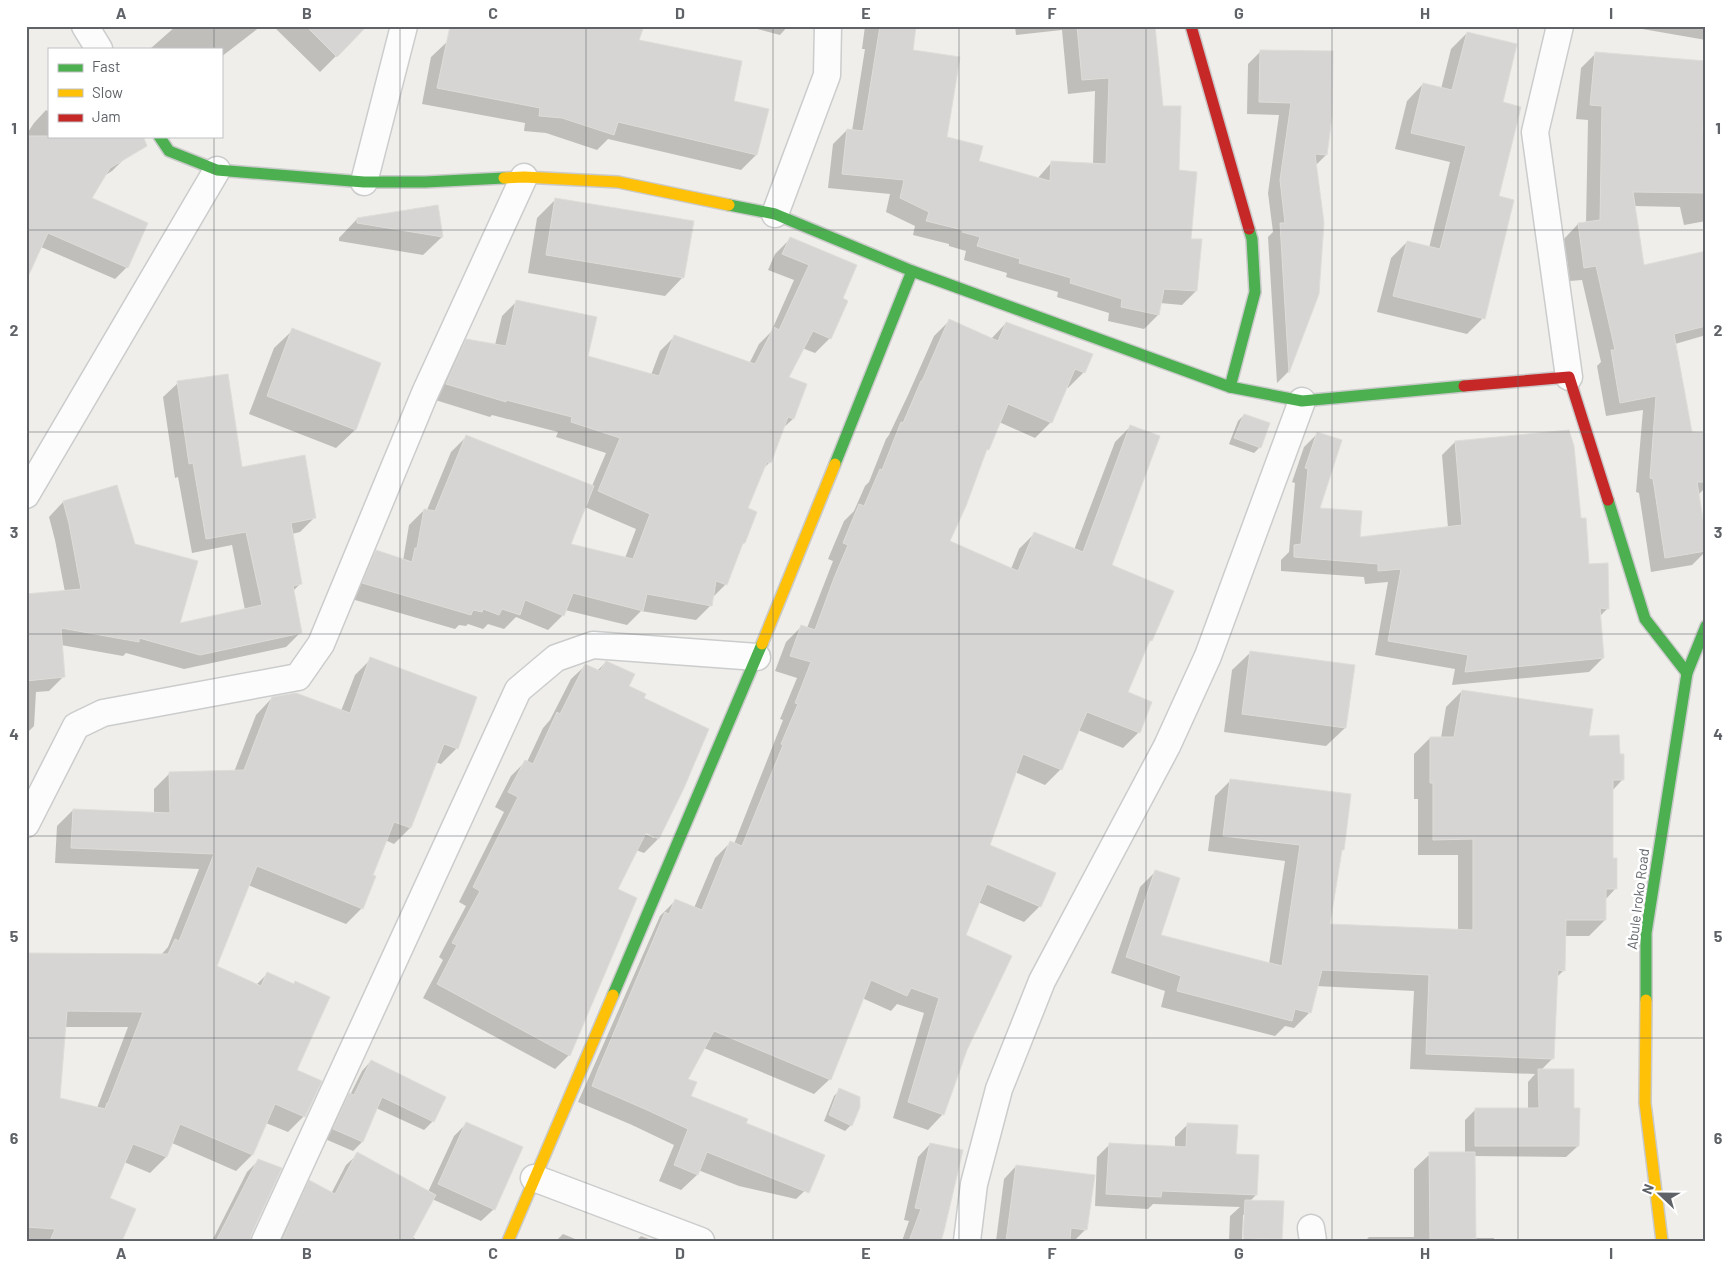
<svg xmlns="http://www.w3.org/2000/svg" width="1732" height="1267" viewBox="0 0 1732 1267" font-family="Barlow,sans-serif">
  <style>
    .shadow { fill: #0003; fill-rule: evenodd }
    .building { fill: #d6d5d3; stroke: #deddd9; fill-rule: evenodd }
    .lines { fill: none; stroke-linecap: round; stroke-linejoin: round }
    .street-casing { stroke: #cbcccc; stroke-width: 29 }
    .fast-casing { stroke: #cacacb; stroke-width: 14 }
    .slow-casing { stroke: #cacacb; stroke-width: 14 }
    .jam-casing { stroke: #cacacb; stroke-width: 14 }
    .street { stroke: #fdfcfc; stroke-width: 26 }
    .fast { stroke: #4caf50; stroke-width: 11 }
    .slow { stroke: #ffc107; stroke-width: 11 }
    .jam { stroke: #c62828; stroke-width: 11 }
    .grid { fill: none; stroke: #5f6368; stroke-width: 1; stroke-opacity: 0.55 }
    .labels { text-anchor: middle; stroke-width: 5; stroke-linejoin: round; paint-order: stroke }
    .street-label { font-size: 14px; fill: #5f6368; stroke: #fff }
    .neatline { fill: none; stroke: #5f6368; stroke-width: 2 }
    .grid-label { font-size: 16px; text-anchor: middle; font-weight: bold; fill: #5f6368 }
  </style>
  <rect width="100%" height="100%" fill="#efeeea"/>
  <g class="shadow">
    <path d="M 26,26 L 34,26 L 26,32 Z"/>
    <path d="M 176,26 L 261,26 L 221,57 L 221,49 L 150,49 Z"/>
    <path d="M 273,26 L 357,26 L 361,31 L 320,72 Z"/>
    <path d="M 746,26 L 788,26 L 780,35 Z"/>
    <path d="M 865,26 L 915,26 L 912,51 L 946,138 L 978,162 L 1037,179 L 1051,163 L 1093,164 L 1095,91 L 1068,94 L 1062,30 L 1016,35 L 1015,26 L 1154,26 L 1162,107 L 1177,172 L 1190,240 L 1196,291 L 1182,305 L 1160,303 L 1158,315 L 1144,329 L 1108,321 L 1109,313 L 1057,297 L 1058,292 L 1006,277 L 1007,273 L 964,260 L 966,251 L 949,246 L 949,244 L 913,235 L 915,226 L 886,212 L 890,194 L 828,188 L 833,144 L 847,130 L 852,131 L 865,49 L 862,49 Z"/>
    <path d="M 1625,26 L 1706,26 L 1706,40 Z"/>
    <path d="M 1467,33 L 1501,103 L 1483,318 L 1467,334 L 1377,312 L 1391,258 L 1407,242 L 1429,248 L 1450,162 L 1395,149 L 1407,101 L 1423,84 L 1441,89 L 1451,49 Z"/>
    <path d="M 638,41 L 733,102 L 756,155 L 741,170 L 608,139 L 597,150 L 546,133 L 524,131 L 525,123 L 422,104 L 431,57 L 447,42 Z"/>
    <path d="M 1261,51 L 1326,155 L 1315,166 L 1318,293 L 1288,372 L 1277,383 L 1268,237 L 1273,232 L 1268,193 L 1279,115 L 1247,114 L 1248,64 Z"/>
    <path d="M 1595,54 L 1706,62 L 1706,221 L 1684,225 L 1680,207 L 1634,206 L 1643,267 L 1706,268 L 1706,335 L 1675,344 L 1691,433 L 1706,434 L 1706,487 L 1698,495 L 1706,551 L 1692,565 L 1651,572 L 1639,493 L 1636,492 L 1643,410 L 1606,416 L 1597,366 L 1601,362 L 1582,280 L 1570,281 L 1564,239 L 1578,224 L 1586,223 L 1588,120 L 1576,119 L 1581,68 Z"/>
    <path d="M 46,110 L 49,112 L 49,136 L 124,159 L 112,171 L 104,176 L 90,199 L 127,267 L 115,279 L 41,247 L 26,268 L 26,135 L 34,123 Z"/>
    <path d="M 556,199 L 683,277 L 665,296 L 528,273 L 537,218 Z"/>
    <path d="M 437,207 L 442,237 L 423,255 L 339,241 L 339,238 L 357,219 Z"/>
    <path d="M 790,239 L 841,299 L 830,338 L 815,353 L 802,348 L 787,378 L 805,384 L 793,419 L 783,428 L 770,462 L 762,470 L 746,509 L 744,543 L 740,547 L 726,584 L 712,598 L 711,605 L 696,620 L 641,611 L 627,625 L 565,610 L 563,615 L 548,630 L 516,617 L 504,629 L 488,624 L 483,629 L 468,624 L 466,626 L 459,625 L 455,629 L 348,598 L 361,567 L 376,552 L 403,561 L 409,525 L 424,510 L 427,510 L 451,452 L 466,437 L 592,486 L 606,453 L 556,437 L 558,432 L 492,415 L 490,417 L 432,399 L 452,355 L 467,340 L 495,345 L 502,316 L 517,301 L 587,357 L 651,375 L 660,351 L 675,336 L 749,364 L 759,344 L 771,332 L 794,280 L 768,270 L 775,254 ZM 585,507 L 636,529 L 625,558 L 570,545 Z"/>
    <path d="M 949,321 L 991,339 L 1006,323 L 1084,372 L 1068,388 L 1066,387 L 1051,422 L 1035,438 L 999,422 L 988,449 L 984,453 L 949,542 L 1011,569 L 1019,549 L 1035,533 L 1074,550 L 1115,442 L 1131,426 L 1110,566 L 1151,640 L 1147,645 L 1126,693 L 1139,732 L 1123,748 L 1078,730 L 1060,770 L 1045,785 L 1015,772 L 988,845 L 1040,906 L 1024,922 L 978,902 L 965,936 L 966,1049 L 943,1114 L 928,1130 L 893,1118 L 924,1013 L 897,1004 L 891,1011 L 862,998 L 830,1079 L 814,1094 L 704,1048 L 687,1080 L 690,1097 L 744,1123 L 812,1184 L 796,1199 L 739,1186 L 698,1170 L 697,1175 L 681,1190 L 659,1181 L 674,1145 L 632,1125 L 578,1102 L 660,916 L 676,900 L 694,908 L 715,858 L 730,843 L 734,844 L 783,720 L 780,719 L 797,678 L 775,671 L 786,642 L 802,626 L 807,628 L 833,561 L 828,559 L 844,521 L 854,511 L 865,486 L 869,482 L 886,439 L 889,435 L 908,395 L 934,336 Z"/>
    <path d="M 293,330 L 380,364 L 355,430 L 336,448 L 249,414 L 274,348 Z"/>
    <path d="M 178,383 L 241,468 L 314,518 L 300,532 L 292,534 L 301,583 L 292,592 L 301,632 L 286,647 L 184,669 L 126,653 L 123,656 L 61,645 L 64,676 L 49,691 L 36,692 L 34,726 L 29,731 L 29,743 L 26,745 L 26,595 L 65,592 L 55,540 L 49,517 L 63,502 L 116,486 L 134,545 L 179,624 L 245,610 L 232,545 L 192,553 L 178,477 L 175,478 L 163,397 Z"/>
    <path d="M 1244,415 L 1260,447 L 1254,453 L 1229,444 L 1238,421 Z"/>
    <path d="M 1317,434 L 1318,509 L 1359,538 L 1448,528 L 1442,455 L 1455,442 L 1580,520 L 1588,565 L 1608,608 L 1599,617 L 1603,658 L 1589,672 L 1452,685 L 1455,669 L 1375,655 L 1388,582 L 1365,584 L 1364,577 L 1281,571 L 1281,560 L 1289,552 L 1295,483 L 1292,482 L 1304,447 Z"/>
    <path d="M 1251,652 L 1345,728 L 1326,746 L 1224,732 L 1232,670 Z"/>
    <path d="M 371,659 L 457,748 L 441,764 L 435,762 L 410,828 L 394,844 L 385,840 L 372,876 L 362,908 L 346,924 L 248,885 L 215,967 L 256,985 L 267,974 L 293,985 L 295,982 L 296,1071 L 304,1116 L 288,1132 L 266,1123 L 252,1155 L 236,1171 L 172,1143 L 166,1157 L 150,1173 L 124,1162 L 109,1198 L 122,1239 L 128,1241 L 26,1241 L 26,1072 L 59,1099 L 97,1108 L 128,1027 L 64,1027 L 26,954 L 160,956 L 168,947 L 199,869 L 55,863 L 57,826 L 73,810 L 154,814 L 154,789 L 170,773 L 234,772 L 256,715 L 272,698 L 341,711 L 355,675 Z"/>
    <path d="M 606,662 L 627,686 L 643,698 L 683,788 L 658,839 L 644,853 L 636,850 L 616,889 L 569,1055 L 555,1069 L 423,998 L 443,960 L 439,957 L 466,906 L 459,902 L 504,812 L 495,807 L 511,776 L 526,761 L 527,762 L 543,728 L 550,720 L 571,679 L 586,665 L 597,671 ZM 641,829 L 654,836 L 654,838 L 640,832 Z"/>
    <path d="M 1462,691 L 1588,737 L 1619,755 L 1623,779 L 1612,791 L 1611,860 L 1616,888 L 1605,900 L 1605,920 L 1589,936 L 1565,936 L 1564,970 L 1556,978 L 1553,1058 L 1540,1071 L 1573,1109 L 1578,1146 L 1566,1157 L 1474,1156 L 1474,1238 L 1494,1238 L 1494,1241 L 1365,1241 L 1369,1237 L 1414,1237 L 1414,1169 L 1430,1154 L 1465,1153 L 1465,1120 L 1476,1109 L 1528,1109 L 1528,1082 L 1535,1074 L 1410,1069 L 1414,991 L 1316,986 L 1310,1012 L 1294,1028 L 1285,1026 L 1275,1036 L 1161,1007 L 1165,991 L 1111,973 L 1140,887 L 1156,871 L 1160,936 L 1269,964 L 1285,861 L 1208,851 L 1215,796 L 1231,780 L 1342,850 L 1341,851 L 1329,926 L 1458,930 L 1458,855 L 1418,855 L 1418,799 L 1414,799 L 1414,754 L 1430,738 L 1441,738 L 1446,707 Z"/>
    <path d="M 1706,765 L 1706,845 L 1704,845 Z"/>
    <path d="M 371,1061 L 433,1121 L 424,1130 L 376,1108 L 362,1142 L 353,1151 L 325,1139 L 340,1104 L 350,1095 L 362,1071 Z"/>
    <path d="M 840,1090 L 851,1125 L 845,1131 L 824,1121 L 834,1096 Z"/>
    <path d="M 467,1123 L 494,1209 L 481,1221 L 432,1199 L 412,1237 L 419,1241 L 276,1241 L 298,1193 L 310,1182 L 331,1194 L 346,1165 L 358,1154 L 428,1192 L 454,1136 Z"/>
    <path d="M 1188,1124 L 1235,1155 L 1256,1195 L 1250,1201 L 1283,1203 L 1281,1241 L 1244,1241 L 1246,1215 L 1243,1215 L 1242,1241 L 1229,1241 L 1230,1216 L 1240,1207 L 1153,1204 L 1148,1209 L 1095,1206 L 1097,1157 L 1109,1145 L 1175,1148 L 1175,1137 Z"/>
    <path d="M 930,1144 L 940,1241 L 902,1241 L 909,1221 L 904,1220 L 918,1157 Z"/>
    <path d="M 259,1160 L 249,1241 L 212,1241 L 247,1172 Z"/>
    <path d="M 1016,1166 L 1086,1229 L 1074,1241 L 996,1241 L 1004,1179 Z"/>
    <path d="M 563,1234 L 580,1241 L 556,1241 Z"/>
    <path d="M 641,1236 L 654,1241 L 636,1241 Z"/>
  </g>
  <g class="building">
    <path d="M 306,26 L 367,26 L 337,57 Z"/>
    <path d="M 450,26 L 644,26 L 639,40 L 742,61 L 734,101 L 769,109 L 757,155 L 618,122 L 614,135 L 562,118 L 539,116 L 540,108 L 437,88 Z"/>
    <path d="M 880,26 L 916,26 L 913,50 L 960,57 L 947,137 L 983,146 L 979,161 L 1050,181 L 1051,161 L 1106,164 L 1109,78 L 1082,80 L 1077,26 L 1155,26 L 1163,106 L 1181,106 L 1179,170 L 1197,172 L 1191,239 L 1202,239 L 1197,291 L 1164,289 L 1159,315 L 1121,307 L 1122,299 L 1070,283 L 1071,278 L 1019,263 L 1020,259 L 977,246 L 980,237 L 962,232 L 963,230 L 926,221 L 929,212 L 900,198 L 904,180 L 842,174 L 847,129 L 863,131 Z"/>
    <path d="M 1467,32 L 1517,44 L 1503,102 L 1521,107 L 1499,196 L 1514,200 L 1485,319 L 1393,296 L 1407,241 L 1440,249 L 1466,146 L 1411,133 L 1423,83 L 1452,90 Z"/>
    <path d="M 1260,50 L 1333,51 L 1332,117 L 1327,155 L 1315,154 L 1324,223 L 1319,294 L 1289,373 L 1280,223 L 1285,223 L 1280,180 L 1291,103 L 1259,102 Z"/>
    <path d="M 1595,52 L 1706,61 L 1706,89 L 1702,136 L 1706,136 L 1706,193 L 1633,192 L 1644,265 L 1706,251 L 1706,326 L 1674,334 L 1692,432 L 1706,433 L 1706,482 L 1697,482 L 1706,537 L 1706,551 L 1665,558 L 1653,479 L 1650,478 L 1656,396 L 1620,403 L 1611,350 L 1615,350 L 1596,266 L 1584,268 L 1578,223 L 1600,220 L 1602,106 L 1590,105 Z"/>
    <path d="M 26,136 L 143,136 L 147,146 L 110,168 L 92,198 L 148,223 L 128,268 L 48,233 L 26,281 Z"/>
    <path d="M 555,198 L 694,221 L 684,278 L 546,255 Z"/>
    <path d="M 438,205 L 443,237 L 357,223 L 357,218 Z"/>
    <path d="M 790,237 L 857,265 L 843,298 L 848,301 L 831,339 L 813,331 L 789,377 L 807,384 L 794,419 L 788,417 L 771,463 L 767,462 L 748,508 L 757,512 L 745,543 L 743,543 L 727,585 L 716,581 L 712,606 L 647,594 L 643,611 L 573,593 L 564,616 L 525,600 L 520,615 L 502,609 L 499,615 L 483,609 L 482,612 L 473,610 L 471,615 L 362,583 L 376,550 L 412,562 L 415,548 L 417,548 L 424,509 L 435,511 L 466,435 L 594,486 L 571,544 L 633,559 L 650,514 L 598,491 L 620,438 L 571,422 L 572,417 L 506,400 L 506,402 L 446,384 L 466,339 L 506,346 L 516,300 L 597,317 L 588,356 L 659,376 L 674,335 L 755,364 L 774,327 L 779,330 L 809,265 L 782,254 Z"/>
    <path d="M 949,319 L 998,341 L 1006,322 L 1093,354 L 1085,373 L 1075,369 L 1052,423 L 1008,404 L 989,450 L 987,449 L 966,506 L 950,541 L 1018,571 L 1034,532 L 1083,552 L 1130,425 L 1160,436 L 1112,565 L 1174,591 L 1152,641 L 1150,640 L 1128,692 L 1152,702 L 1140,733 L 1087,712 L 1062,770 L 1023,754 L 990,845 L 1056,873 L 1041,907 L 987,884 L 966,935 L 1012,956 L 967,1050 L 944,1115 L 908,1102 L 939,998 L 911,988 L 907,996 L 871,980 L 831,1080 L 714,1031 L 688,1079 L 697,1082 L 691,1096 L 748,1119 L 746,1123 L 825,1155 L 809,1193 L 707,1152 L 698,1175 L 674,1165 L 688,1129 L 647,1110 L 592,1086 L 598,1070 L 665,912 L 669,914 L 675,899 L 702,910 L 730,841 L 742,846 L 783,745 L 781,744 L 798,704 L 795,703 L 811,662 L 790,656 L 801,625 L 815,630 L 834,578 L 848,545 L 843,543 L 859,504 L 864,506 L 880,469 L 882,470 L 901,422 L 903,423 L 921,381 L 922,381 Z"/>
    <path d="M 292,328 L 381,363 L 356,430 L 267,396 Z"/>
    <path d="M 228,374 L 242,467 L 305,455 L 316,518 L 291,523 L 302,584 L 293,586 L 302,633 L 200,655 L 139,638 L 139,642 L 61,628 L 65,677 L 26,681 L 26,594 L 81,589 L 69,524 L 63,501 L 117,485 L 135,544 L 198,561 L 180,623 L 262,605 L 246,532 L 206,539 L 193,463 L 189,464 L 177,381 Z"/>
    <path d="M 1244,414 L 1270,423 L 1261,448 L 1234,438 Z"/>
    <path d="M 1569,430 L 1574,446 L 1581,518 L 1586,518 L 1589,564 L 1608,563 L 1609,609 L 1600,608 L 1604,658 L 1465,672 L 1468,655 L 1388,641 L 1401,569 L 1378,571 L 1378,564 L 1294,557 L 1294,545 L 1301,544 L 1308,469 L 1305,468 L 1317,432 L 1342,440 L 1320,508 L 1362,511 L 1360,537 L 1462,525 L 1455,441 Z"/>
    <path d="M 1250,651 L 1355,665 L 1346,728 L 1242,714 Z"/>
    <path d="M 370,657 L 477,697 L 458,749 L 444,744 L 411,828 L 394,822 L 373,875 L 376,876 L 363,909 L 257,866 L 217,966 L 261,986 L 267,972 L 294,984 L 295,981 L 330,997 L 297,1070 L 322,1081 L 305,1117 L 275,1104 L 253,1155 L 180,1124 L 167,1157 L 133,1144 L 110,1198 L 136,1209 L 122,1241 L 50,1241 L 55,1229 L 26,1227 L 26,953 L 168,954 L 175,939 L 179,941 L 214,854 L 71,848 L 73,809 L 170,813 L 169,772 L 244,770 L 272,697 L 296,693 L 350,713 ZM 67,1011 L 143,1012 L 108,1103 L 107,1103 L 105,1109 L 60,1098 Z"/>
    <path d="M 606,661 L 635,674 L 629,686 L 646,694 L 644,698 L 709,729 L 684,788 L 659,839 L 646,833 L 618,889 L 637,898 L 570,1056 L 437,984 L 457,945 L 452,943 L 480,891 L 473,887 L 518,797 L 508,792 L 525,760 L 533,764 L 557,712 L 560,714 L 585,664 L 600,671 Z"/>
    <path d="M 1462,690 L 1593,709 L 1589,736 L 1619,735 L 1620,754 L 1624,754 L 1624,780 L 1613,780 L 1613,858 L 1617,858 L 1617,889 L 1606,889 L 1606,920 L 1566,920 L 1565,971 L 1558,970 L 1554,1059 L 1426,1054 L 1429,975 L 1322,970 L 1311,1013 L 1295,1009 L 1292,1021 L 1177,991 L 1181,976 L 1126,957 L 1155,870 L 1180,878 L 1161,935 L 1282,966 L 1300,845 L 1223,836 L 1230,779 L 1351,794 L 1344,850 L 1342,850 L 1330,924 L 1473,930 L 1473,839 L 1433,840 L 1433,783 L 1430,783 L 1430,737 L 1454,737 Z"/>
    <path d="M 371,1060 L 446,1097 L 434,1122 L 382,1097 L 363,1142 L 333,1129 L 349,1093 L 354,1095 Z"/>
    <path d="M 1538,1069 L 1574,1069 L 1574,1108 L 1580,1108 L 1579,1146 L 1475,1146 L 1475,1108 L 1539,1108 Z"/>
    <path d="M 839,1088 L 860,1097 L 860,1107 L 852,1126 L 829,1115 Z"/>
    <path d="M 466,1122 L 523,1147 L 495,1210 L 438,1184 Z"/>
    <path d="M 1187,1123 L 1238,1125 L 1236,1154 L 1259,1155 L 1257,1195 L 1162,1191 L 1161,1197 L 1106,1194 L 1109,1143 L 1186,1147 Z"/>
    <path d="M 930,1143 L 963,1150 L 944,1231 L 941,1241 L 909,1241 L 921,1209 L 915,1208 Z"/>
    <path d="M 357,1152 L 436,1195 L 411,1241 L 282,1241 L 309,1180 L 335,1194 Z"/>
    <path d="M 1429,1152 L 1475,1152 L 1476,1241 L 1430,1241 Z"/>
    <path d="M 258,1159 L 282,1168 L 251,1235 L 250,1241 L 216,1241 Z"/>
    <path d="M 1016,1165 L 1095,1175 L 1087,1230 L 1071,1228 L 1070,1241 L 1006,1241 Z"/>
    <path d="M 1245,1200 L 1284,1201 L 1282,1239 L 1243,1238 Z"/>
  </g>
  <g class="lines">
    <defs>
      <g id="street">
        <path d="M 85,26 L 99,49"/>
        <path d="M 1560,26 L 1535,132 L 1569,377"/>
        <path d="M 364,182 L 404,26"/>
        <path d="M 775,214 L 827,75 L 828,26"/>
        <path d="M 26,495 L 217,170"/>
        <path d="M 26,824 L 76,726 L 103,713 L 298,677 L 321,644 L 425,393 L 524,177"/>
        <path d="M 534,1178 L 701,1241"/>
        <path d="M 1311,1228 L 1313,1241"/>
        <path d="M 265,1241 L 518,690 L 556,658 L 593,645 L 757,657"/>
        <path d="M 967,1241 L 974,1184 L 999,1089 L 1042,981 L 1167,746 L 1208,656 L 1302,401"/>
      </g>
      <g id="fast">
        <path d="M 159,136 L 169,151 L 217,170 L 364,182 L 425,182 L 504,178"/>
        <path d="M 729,205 L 775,214 L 912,271 L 1230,387"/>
        <path d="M 1249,229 L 1252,239 L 1255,292 L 1230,387 L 1302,401 L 1464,386"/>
        <path d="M 835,464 L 912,271"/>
        <path d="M 1608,500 L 1645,619 L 1687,673"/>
        <path d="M 613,995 L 762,644"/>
        <path d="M 1646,1000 L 1646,933 L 1687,673 L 1706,626"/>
      </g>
      <g id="slow">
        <path d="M 504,178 L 524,177 L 618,182 L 729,205"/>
        <path d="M 762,644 L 835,464"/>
        <path d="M 1646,1000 L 1645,1103 L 1662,1241"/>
        <path d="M 508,1241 L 613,995"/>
      </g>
      <g id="jam">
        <path d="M 1191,26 L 1249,229"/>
        <path d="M 1464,386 L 1569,377 L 1608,500"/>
      </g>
    </defs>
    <use href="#street" class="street-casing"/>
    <use href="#fast" class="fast-casing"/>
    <use href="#slow" class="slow-casing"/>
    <use href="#jam" class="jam-casing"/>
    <use href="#street" class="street"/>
    <use href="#fast" class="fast"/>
    <use href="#slow" class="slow"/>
    <use href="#jam" class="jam"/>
  </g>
  <path class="grid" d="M 214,26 L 214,49M 400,26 L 400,1241M 586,26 L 586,1241M 773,26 L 773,1241M 959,26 L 959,1241M 1146,26 L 1146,1241M 1332,26 L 1332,1241M 1518,26 L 1518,1241M 214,136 L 214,1241M 26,230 L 1706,230M 26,432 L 1706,432M 26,634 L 1706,634M 26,836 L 1706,836M 26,1038 L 1706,1038"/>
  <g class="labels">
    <g class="street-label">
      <text transform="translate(1638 899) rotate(-83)" y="5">Abule Iroko Road</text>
    </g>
  </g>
  <rect width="1732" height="1267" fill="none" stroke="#ffffff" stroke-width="55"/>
  <rect x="48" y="48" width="175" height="90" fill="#ffffff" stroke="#bfc1c3"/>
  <rect x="58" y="64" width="25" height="8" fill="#4caf50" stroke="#bfc1c3"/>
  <text x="92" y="72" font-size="15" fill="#5f6368">Fast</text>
  <rect x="58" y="89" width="25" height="8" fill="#ffc107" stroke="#bfc1c3"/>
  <text x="92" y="98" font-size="15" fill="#5f6368">Slow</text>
  <rect x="58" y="114" width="25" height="8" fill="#c62828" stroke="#bfc1c3"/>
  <text x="92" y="122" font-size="15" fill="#5f6368">Jam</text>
  <g transform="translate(1660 1194) rotate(292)" stroke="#ffffff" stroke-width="4" paint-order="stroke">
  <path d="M0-4L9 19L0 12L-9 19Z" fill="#5f6368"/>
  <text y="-8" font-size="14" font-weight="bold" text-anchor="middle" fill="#5f6368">N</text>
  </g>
  <rect x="28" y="28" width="1676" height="1212" class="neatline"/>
  <g class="grid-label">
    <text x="121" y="19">A</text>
    <text x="307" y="19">B</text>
    <text x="493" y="19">C</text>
    <text x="680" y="19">D</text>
    <text x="866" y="19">E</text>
    <text x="1052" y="19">F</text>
    <text x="1239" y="19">G</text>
    <text x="1425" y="19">H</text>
    <text x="1611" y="19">I</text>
    <text x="14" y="134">1</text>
    <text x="1718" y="134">1</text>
    <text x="14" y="336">2</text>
    <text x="1718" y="336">2</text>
    <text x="14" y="538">3</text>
    <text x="1718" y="538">3</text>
    <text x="14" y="740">4</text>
    <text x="1718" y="740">4</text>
    <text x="14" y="942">5</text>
    <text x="1718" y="942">5</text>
    <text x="14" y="1144">6</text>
    <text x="1718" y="1144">6</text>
    <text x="121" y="1259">A</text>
    <text x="307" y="1259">B</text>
    <text x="493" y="1259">C</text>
    <text x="680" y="1259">D</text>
    <text x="866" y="1259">E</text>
    <text x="1052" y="1259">F</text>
    <text x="1239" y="1259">G</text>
    <text x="1425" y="1259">H</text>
    <text x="1611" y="1259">I</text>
  </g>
</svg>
